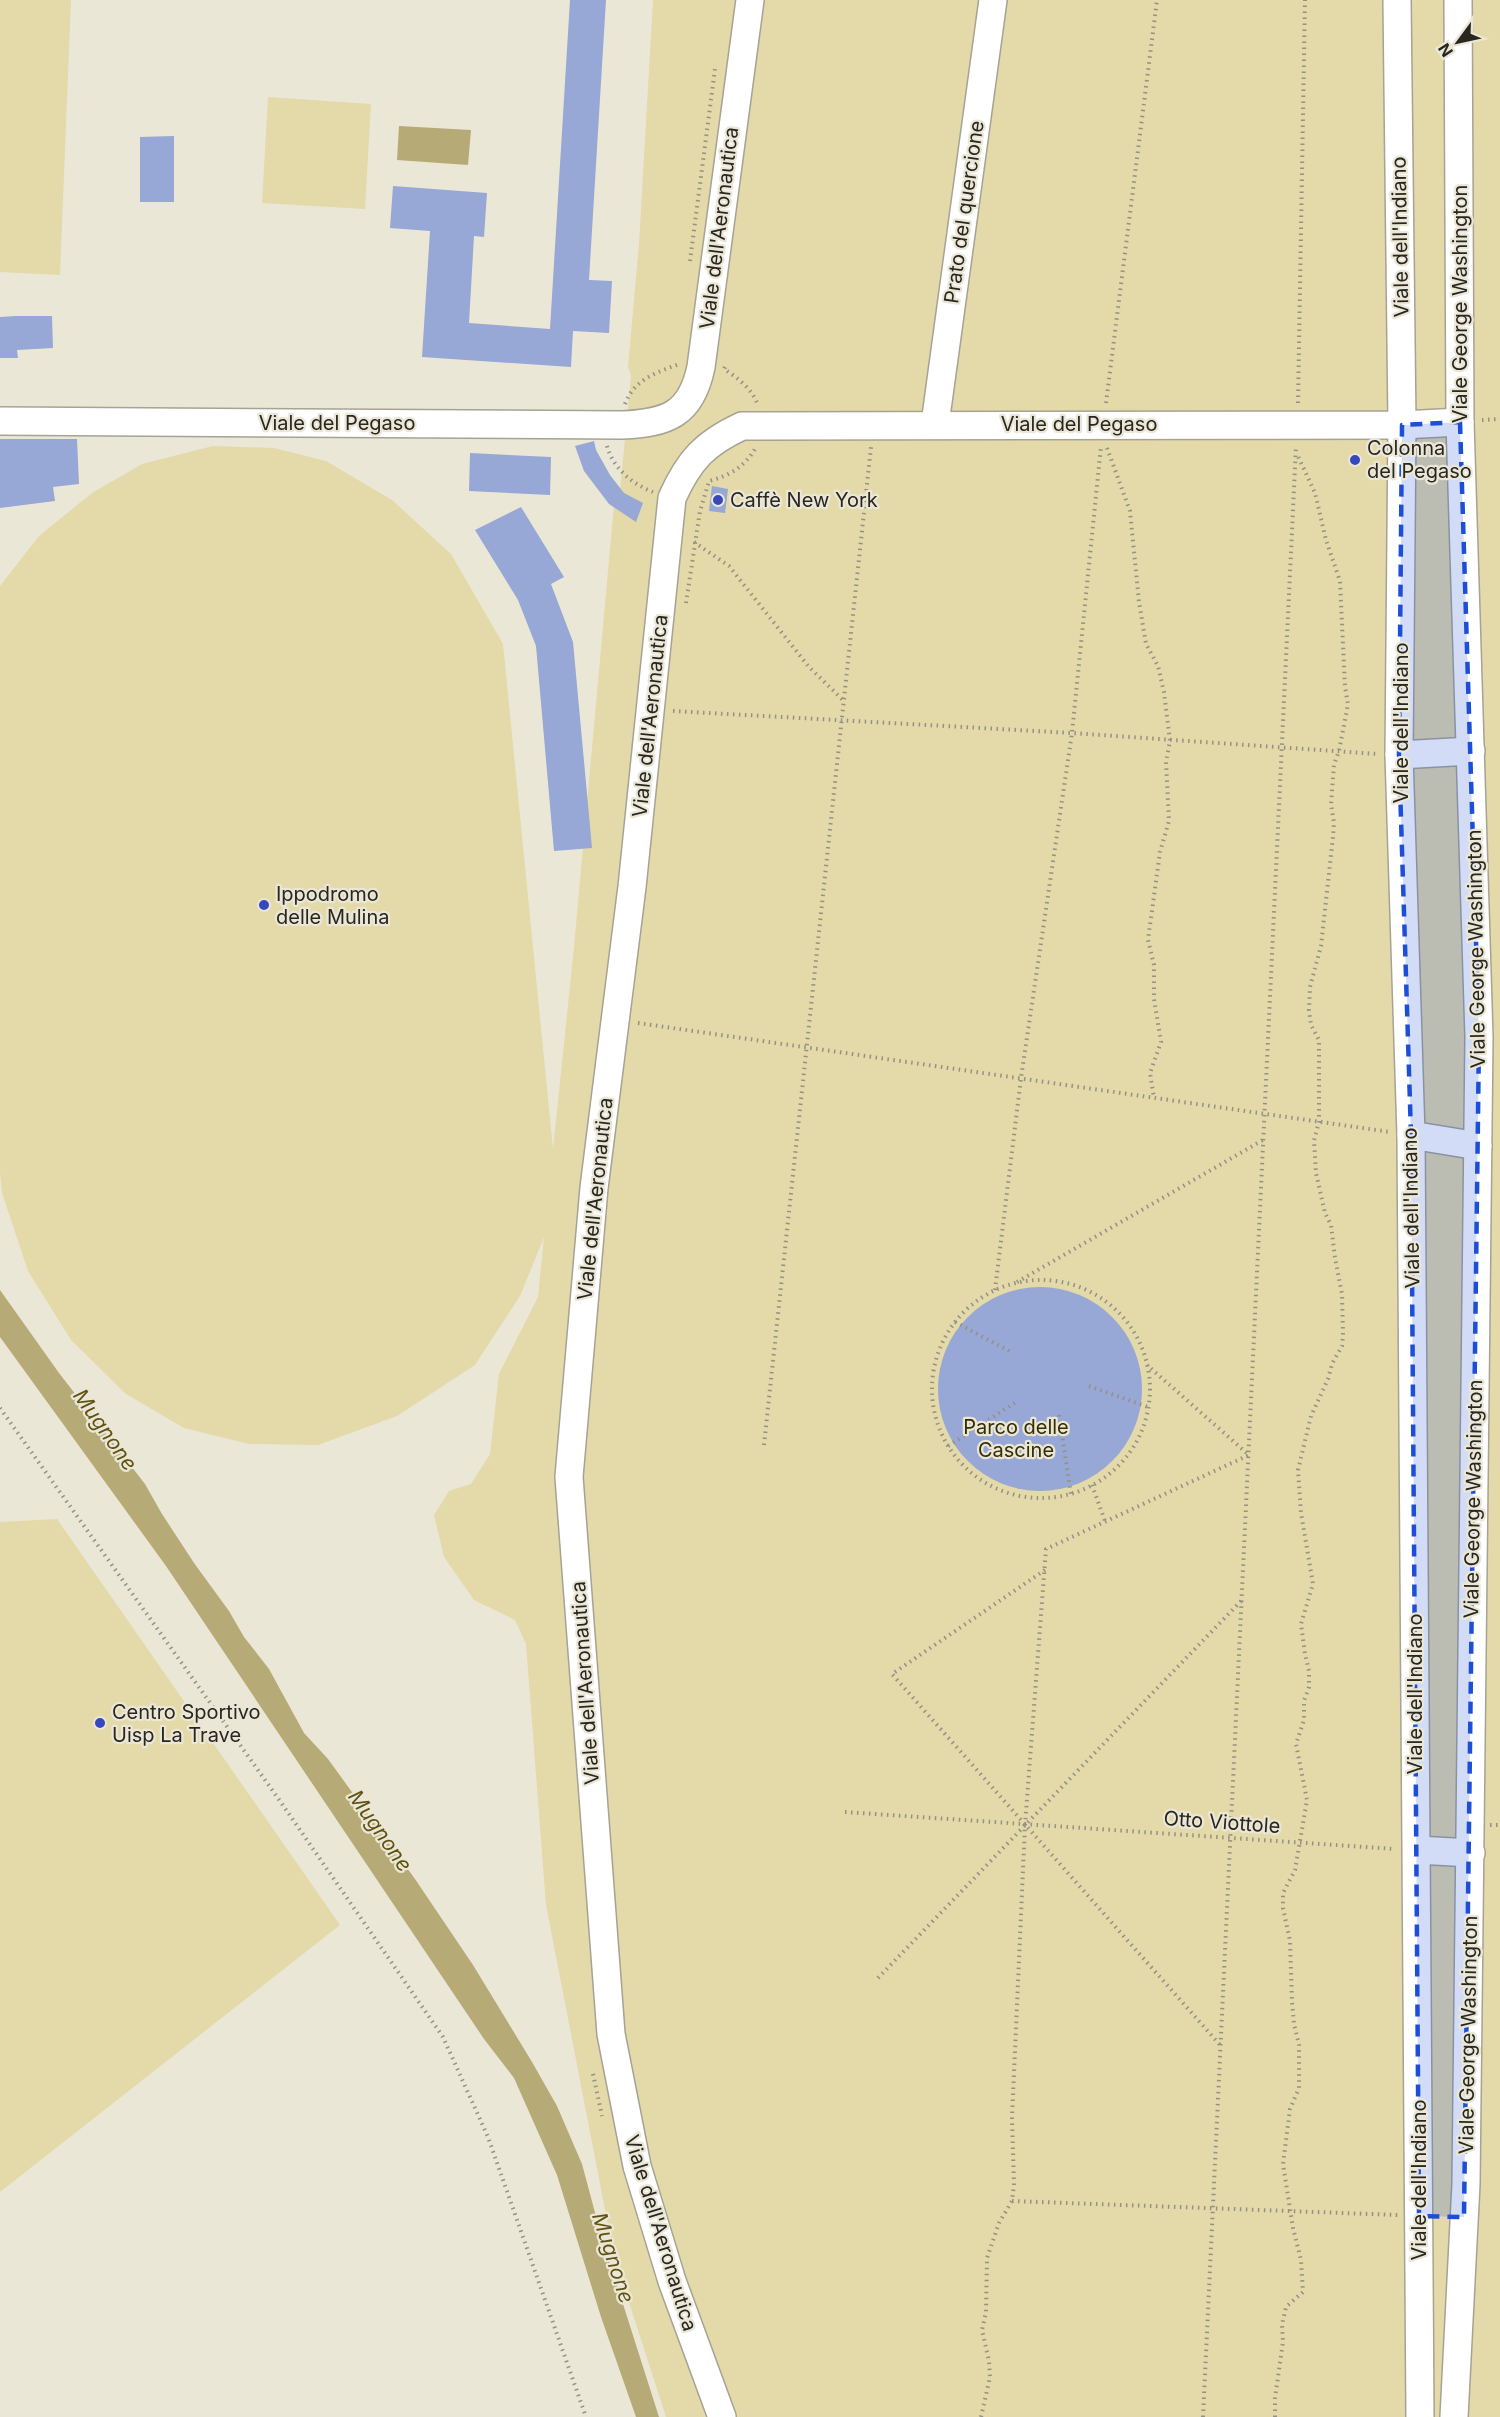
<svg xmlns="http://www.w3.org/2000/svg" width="1500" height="2417" viewBox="0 0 1500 2417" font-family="Inter,sans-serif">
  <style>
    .green { fill: #e3d9a9 }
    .water { fill: #b6aa76 }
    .building { fill: #97a7d6 }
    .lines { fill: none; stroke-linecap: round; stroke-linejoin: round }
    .minor-casing { stroke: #a6a394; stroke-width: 30 }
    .path { stroke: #949185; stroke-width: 4; stroke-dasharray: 1.5 4.5; stroke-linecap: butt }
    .minor { stroke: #fff; stroke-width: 27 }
    .marked { fill: #1d4ed8; fill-opacity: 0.2; stroke: #1d4ed8; stroke-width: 4.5; stroke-dasharray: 12 8; stroke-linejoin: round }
    .poi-dot { fill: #3649bc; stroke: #ebe7d7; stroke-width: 2 }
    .labels { text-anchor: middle; stroke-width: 4.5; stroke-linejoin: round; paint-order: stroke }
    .street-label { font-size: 20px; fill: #282620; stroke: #ebe7d7 }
    .poi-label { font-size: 20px; fill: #282620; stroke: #ebe7d7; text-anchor: start }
    .park-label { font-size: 20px; fill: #362d01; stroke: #ebe7d7 }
    .water-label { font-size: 21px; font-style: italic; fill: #5f5213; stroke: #ebe7d7 }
  </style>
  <rect width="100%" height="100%" fill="#ebe7d7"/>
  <g class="green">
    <path d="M 0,0 L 71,0 L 60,275 L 0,272 Z"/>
    <path d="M 653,0 L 1500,0 L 1500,2417 L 666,2417 L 614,2256 L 546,1905 L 526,1644 L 515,1620 L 474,1600 L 444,1557 L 434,1515 L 449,1491 L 471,1484 L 490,1454 L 499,1374 L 538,1297 L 544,1237 L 520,1296 L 475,1365 L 397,1416 L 318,1445 L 249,1444 L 184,1428 L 126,1394 L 71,1340 L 28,1271 L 2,1193 L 0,1172 L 0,586 L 39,536 L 92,493 L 142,464 L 213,446 L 274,448 L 326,461 L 392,500 L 451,554 L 503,644 L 553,1149 L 574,947 L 614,505 L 619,502 L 631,376 L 628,367 L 639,244 Z"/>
    <path d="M 268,97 L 371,104 L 365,209 L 262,203 Z"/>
    <path d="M 57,1519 L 340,1925 L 0,2192 L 0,1522 Z"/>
  </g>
  <g class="water">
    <path d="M 399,126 L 471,130 L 468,165 L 397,160 Z"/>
    <path d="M 0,1290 L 59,1373 L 145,1484 L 162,1514 L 194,1563 L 229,1611 L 244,1637 L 269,1669 L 304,1733 L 328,1759 L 415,1879 L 473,1965 L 532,2062 L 557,2106 L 582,2164 L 601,2235 L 659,2417 L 636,2417 L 601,2317 L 557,2175 L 514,2078 L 484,2039 L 166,1566 L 0,1337 Z"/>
  </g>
  <g class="building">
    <path d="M 570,0 L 606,0 L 589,280 L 612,281 L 609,333 L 573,331 L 571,367 L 422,357 L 430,231 L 390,228 L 393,186 L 487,193 L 484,237 L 474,236 L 469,323 L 550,329 Z"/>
    <path d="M 174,136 L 174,202 L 140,202 L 140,137 Z"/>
    <path d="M 16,316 L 52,316 L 53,348 L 17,350 L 18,358 L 0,358 L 0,317 Z"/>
    <path d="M 0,439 L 77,439 L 79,484 L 53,487 L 55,501 L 0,508 Z"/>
    <path d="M 594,441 L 596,450 L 610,475 L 624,493 L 643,503 L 636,522 L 609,504 L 584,471 L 575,446 Z"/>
    <path d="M 470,453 L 551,457 L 550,495 L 469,491 Z"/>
    <path d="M 712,486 L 728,489 L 725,513 L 709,511 Z"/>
    <path d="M 521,507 L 564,577 L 551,584 L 573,642 L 592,848 L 554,851 L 536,646 L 518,600 L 475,530 Z"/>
    <circle cx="1040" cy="1389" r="102"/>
  </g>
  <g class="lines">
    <defs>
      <g id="minor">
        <path d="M 1397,0 L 1402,425 L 1399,755 L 1411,1135 L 1420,2417"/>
        <path d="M 0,421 L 622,425 C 667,423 691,415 701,367 L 750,0"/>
        <path d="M 935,424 L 993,0"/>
        <path d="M 1399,755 L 1471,751"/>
        <path d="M 1411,1135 L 1478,1146"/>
        <path d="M 1417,1850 L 1471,1853"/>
        <path d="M 722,2417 L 672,2281 L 637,2166 L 611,2034 L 569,1477 L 594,1188 L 632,887 L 672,498 C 689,460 705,443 742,426 L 1402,425 L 1460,422"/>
        <path d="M 1454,2417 L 1466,2184 L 1479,1037 L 1460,422 L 1458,0"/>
      </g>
    </defs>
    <use href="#minor" class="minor-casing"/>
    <g class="path">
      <path d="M 690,261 L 715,69"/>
      <path d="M 725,367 L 724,369 C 738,378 752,389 758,405"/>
      <path d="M 1106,403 L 1157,0"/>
      <path d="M 1298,403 L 1305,0"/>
      <path d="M 625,404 C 634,379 658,372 679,364"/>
      <path d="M 1482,420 L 1500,419"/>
      <path d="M 607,446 C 613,468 632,484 653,492"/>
      <path d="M 1107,448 L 1130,511 L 1139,602 L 1146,644 L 1158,666 L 1164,692 L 1170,741 L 1166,762 L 1169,821 L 1160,852 L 1148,940 L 1154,965 L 1154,999 L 1161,1042 L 1150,1073 L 1154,1098"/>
      <path d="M 694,542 L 729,566 L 809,667 L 844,701"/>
      <path d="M 686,603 L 700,511 L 709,481 C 729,476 746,466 756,447"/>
      <path d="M 673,711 L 1072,733 L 1378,754"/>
      <path d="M 638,1023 L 1390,1132"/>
      <circle cx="1041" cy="1389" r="109"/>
      <path d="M 1017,1282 L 1263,1140"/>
      <path d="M 995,1290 L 1021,1078 L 1072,733 L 1101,446"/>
      <path d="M 955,1322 L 1011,1352"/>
      <path d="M 1089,1386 L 1148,1407"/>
      <path d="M 0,1408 L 280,1801 L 443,2037 L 488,2137 L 586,2417"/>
      <path d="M 1059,1415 L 1071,1494"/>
      <path d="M 764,1445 L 871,447"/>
      <path d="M 948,1446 L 1016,1402"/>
      <path d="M 1092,1485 L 1105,1521"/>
      <path d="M 1045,1570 L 892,1674 L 1220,2045"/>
      <path d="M 845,1812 L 1395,1849"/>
      <path d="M 1490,1825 L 1500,1825"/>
      <path d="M 878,1978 L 1242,1600"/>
      <path d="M 593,2074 L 602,2116"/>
      <path d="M 1012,2201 L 1398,2215"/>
      <path d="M 981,2417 L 990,2377 L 989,2361 L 982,2330 L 986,2312 L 987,2258 L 999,2223 L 1012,2201 L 1014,2185 L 1012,2118 L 1025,1825 L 1046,1549 L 1249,1455 L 1147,1365"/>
      <path d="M 1203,2417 L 1296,446"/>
      <path d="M 1275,2417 L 1275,2398 L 1283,2342 L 1282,2325 L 1286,2307 L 1303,2292 L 1301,2260 L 1293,2228 L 1283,2164 L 1290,2109 L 1299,2088 L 1299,2045 L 1294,2024 L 1292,2002 L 1290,1941 L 1283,1908 L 1283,1893 L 1295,1870 L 1307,1800 L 1296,1744 L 1304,1720 L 1304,1701 L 1309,1687 L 1309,1671 L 1305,1654 L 1301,1624 L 1313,1584 L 1301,1513 L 1298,1470 L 1311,1416 L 1328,1379 L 1332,1364 L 1342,1346 L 1343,1335 L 1342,1294 L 1335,1258 L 1331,1225 L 1325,1213 L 1316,1173 L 1314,1140 L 1319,1122 L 1319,1040 L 1311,1025 L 1309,1010 L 1310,987 L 1321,946 L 1333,837 L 1334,823 L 1331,804 L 1334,765 L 1339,751 L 1348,704 L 1345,687 L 1340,581 L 1326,540 L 1315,493 L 1297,454"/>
    </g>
    <use href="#minor" class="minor"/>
  </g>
  <path class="marked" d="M 1460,422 L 1479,1037 L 1464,2217 L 1419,2216 L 1411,1135 L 1399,755 L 1402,425 Z"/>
  <g class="poi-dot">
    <circle cx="1355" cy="460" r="6"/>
    <circle cx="718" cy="500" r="6"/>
    <circle cx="264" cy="905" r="6"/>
    <circle cx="100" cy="1723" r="6"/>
  </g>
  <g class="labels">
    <g class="street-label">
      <text transform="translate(964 212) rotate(-82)" y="7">Prato del quercione</text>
      <text transform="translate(719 228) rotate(-83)" y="7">Viale dell'Aeronautica</text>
      <text transform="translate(1400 237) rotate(-91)" y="7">Viale dell'Indiano</text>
      <text transform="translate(1460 304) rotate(-90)" y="7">Viale George Washington</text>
      <text x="337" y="430">Viale del Pegaso</text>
      <text x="1079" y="431">Viale del Pegaso</text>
      <text transform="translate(650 716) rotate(-84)" y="7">Viale dell'Aeronautica</text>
      <text transform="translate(1401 723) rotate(-90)" y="7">Viale dell'Indiano</text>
      <text transform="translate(1476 949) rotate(-91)" y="7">Viale George Washington</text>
      <text transform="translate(595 1199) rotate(-84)" y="7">Viale dell'Aeronautica</text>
      <text transform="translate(1411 1208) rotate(-91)" y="7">Viale dell'Indiano</text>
      <text transform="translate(1473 1499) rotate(-89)" y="7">Viale George Washington</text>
      <text transform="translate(585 1683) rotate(-94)" y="7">Viale dell'Aeronautica</text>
      <text transform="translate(1415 1694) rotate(-90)" y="7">Viale dell'Indiano</text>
      <text transform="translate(1222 1822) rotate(4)" y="7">Otto Viottole</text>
      <text transform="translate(1468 2035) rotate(-89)" y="7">Viale George Washington</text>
      <text transform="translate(1419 2180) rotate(-90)" y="7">Viale dell'Indiano</text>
      <text transform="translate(661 2233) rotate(73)" y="7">Viale dell'Aeronautica</text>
    </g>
    <g class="poi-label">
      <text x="1367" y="455">Colonna<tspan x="1367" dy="23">del Pegaso</tspan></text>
      <text x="730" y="507">Caffè New York</text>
      <text x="276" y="901">Ippodromo<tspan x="276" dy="23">delle Mulina</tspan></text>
      <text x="112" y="1719">Centro Sportivo<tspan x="112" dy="23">Uisp La Trave</tspan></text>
    </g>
    <g class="park-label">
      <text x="1016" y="1434">Parco delle<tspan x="1016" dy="23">Cascine</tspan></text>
    </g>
    <g class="water-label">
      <text transform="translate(105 1430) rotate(55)" y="7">Mugnone</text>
      <text transform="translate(380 1831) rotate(55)" y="7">Mugnone</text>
      <text transform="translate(613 2258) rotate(72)" y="7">Mugnone</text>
    </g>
  </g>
  <g transform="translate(1458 42) rotate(237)" stroke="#ebe7d7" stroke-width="4.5" paint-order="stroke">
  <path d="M0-4.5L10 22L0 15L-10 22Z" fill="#282620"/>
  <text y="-9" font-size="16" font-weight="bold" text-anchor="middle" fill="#282620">N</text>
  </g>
</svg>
